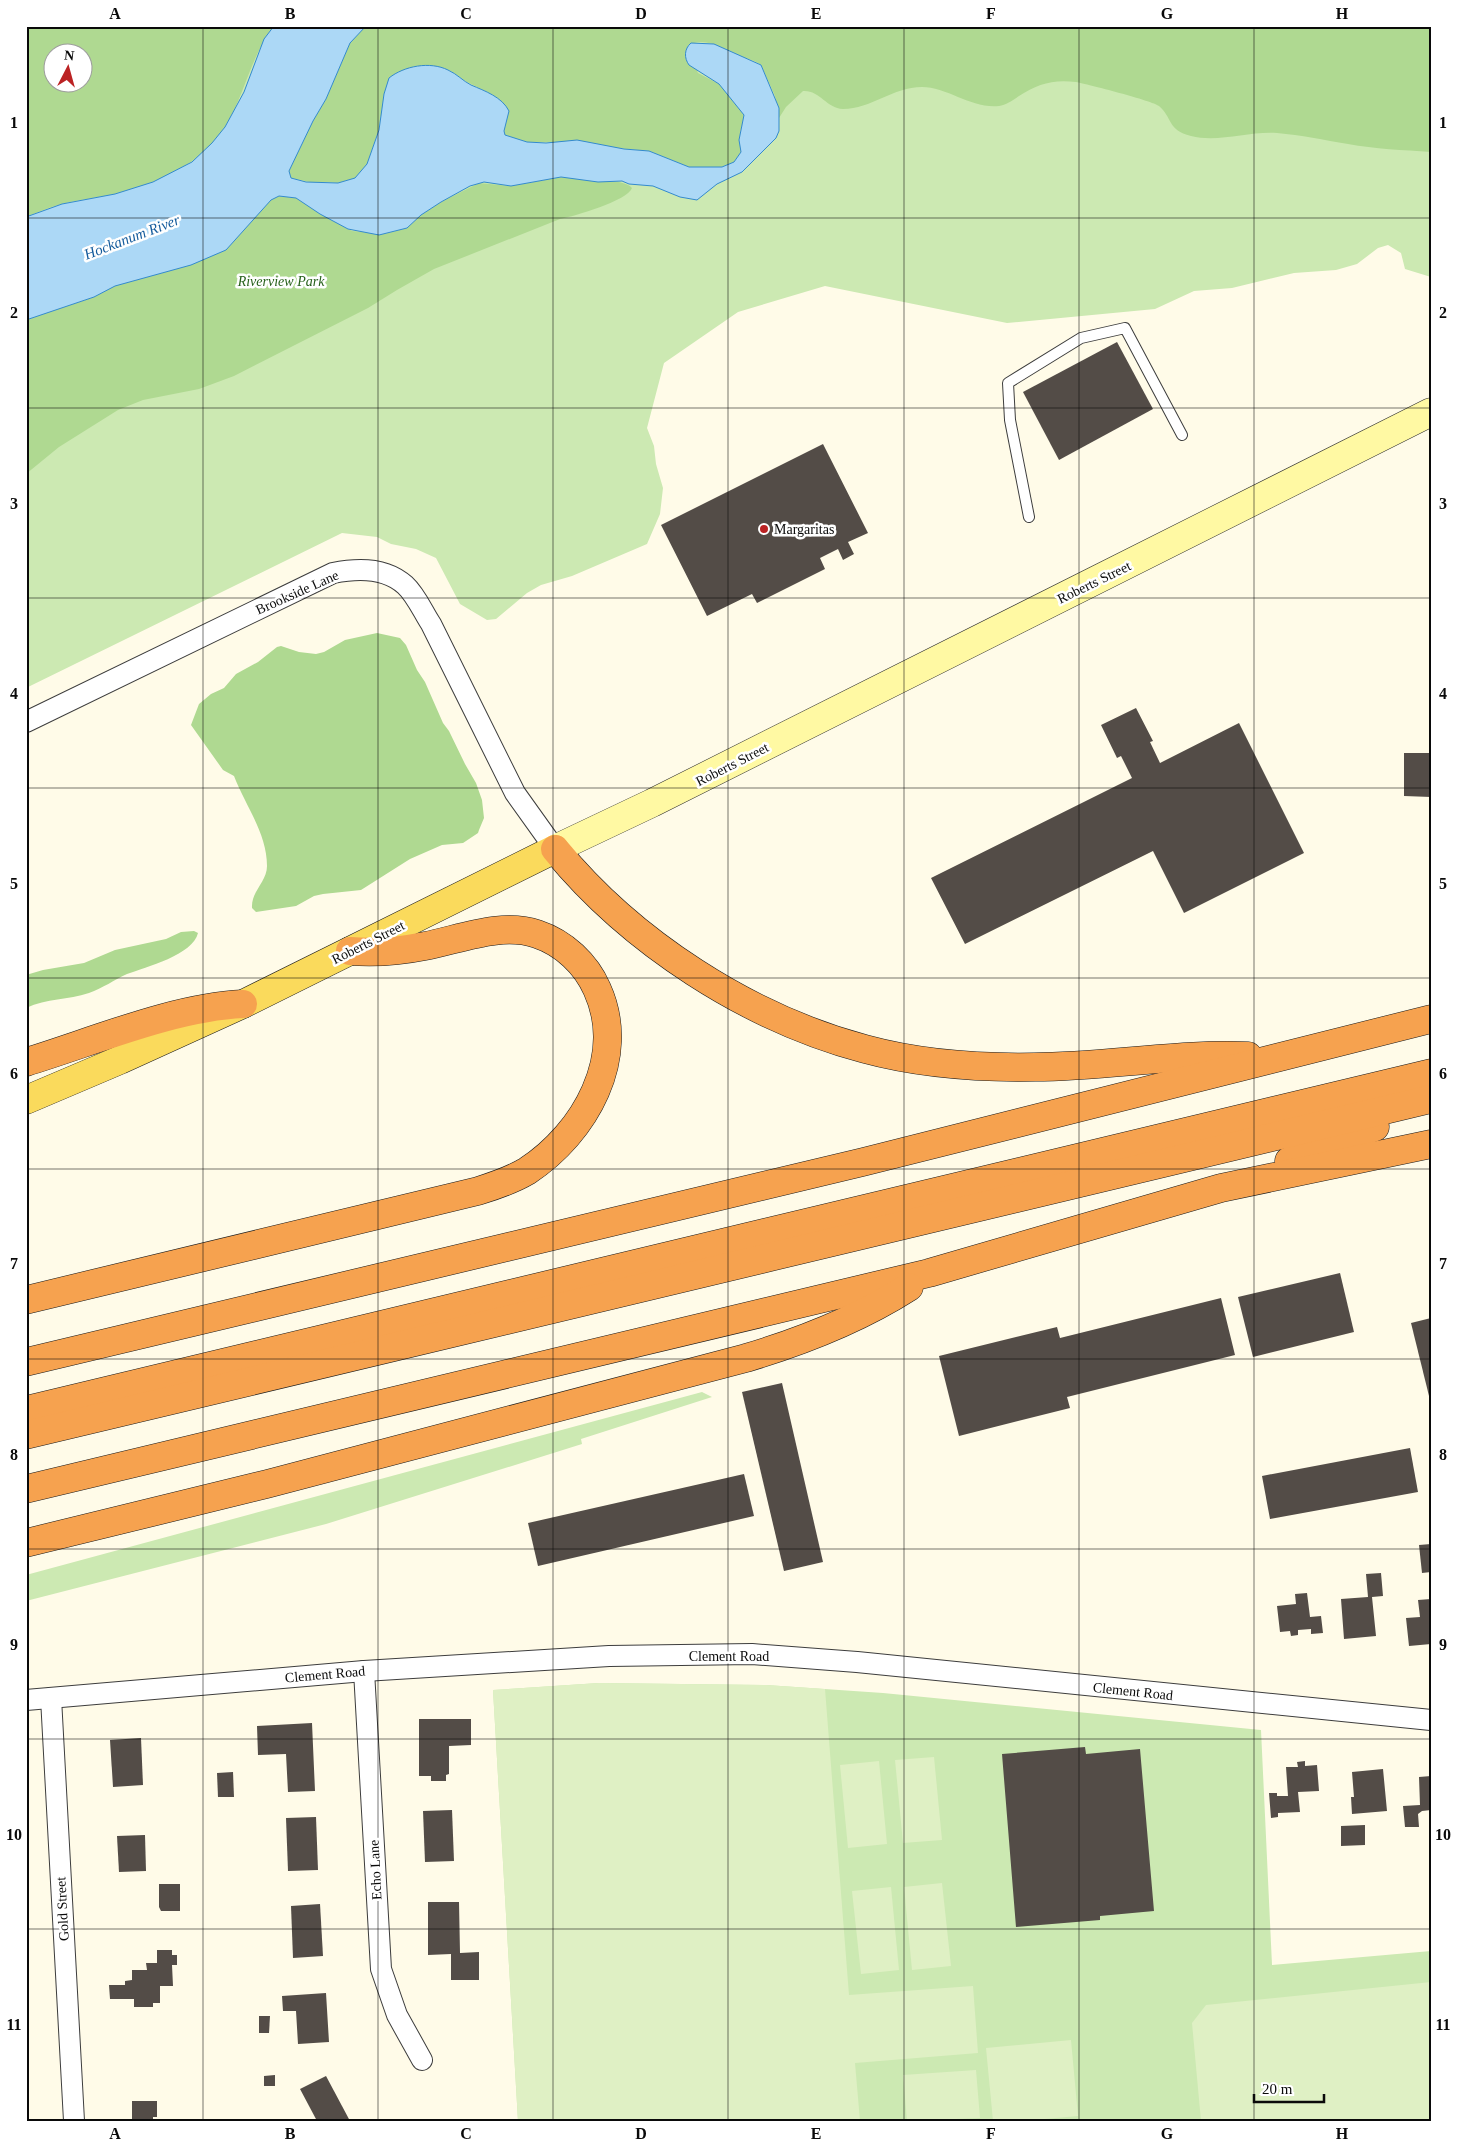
<svg xmlns="http://www.w3.org/2000/svg" width="1457" height="2147" viewBox="0 0 1457 2147" font-family="Georgia,serif">
  <style>
    .green { fill: #cce9b2; fill-rule: evenodd }
    .forest { fill: #afd991; fill-rule: evenodd }
    .pitch { fill: #dff0c4 }
    .water { fill: #acd8f6; stroke: #338ace }
    .building { fill: #534c47 }
    .lines { fill: none; stroke-linecap: round; stroke-linejoin: round }
    .lane-casing { stroke: #3d3d3d; stroke-width: 12 }
    .street-casing { stroke: #3d3d3d; stroke-width: 22 }
    .secondary-casing { stroke: #2c2c2c; stroke-width: 29 }
    .primary-casing { stroke: #1b1b1b; stroke-width: 29 }
    .highway-casing { stroke: #1b1b1b; stroke-width: 29 }
    .lane { stroke: #fff; stroke-width: 10 }
    .street { stroke: #fff; stroke-width: 20 }
    .secondary { stroke: #fff9a3; stroke-width: 28 }
    .primary { stroke: #fada5c; stroke-width: 28 }
    .highway { stroke: #f6a24f; stroke-width: 28 }
    .grid { fill: none; stroke: #0a0a0a; stroke-width: 1; stroke-opacity: 0.55 }
    .poi-dot { fill: #bb2223; stroke: #fff; stroke-width: 2 }
    .labels { text-anchor: middle; stroke-width: 5; stroke-linejoin: round; paint-order: stroke }
    .park-label { font-size: 14px; font-style: italic; fill: #27611b; stroke: #fff }
    .poi-label { font-size: 14px; fill: #0a0a0a; stroke: #fff; text-anchor: start }
    .street-label { font-size: 14px; fill: #0a0a0a; stroke: #fff }
    .water-label { font-size: 15px; font-style: italic; fill: #145b9c; stroke: #fff }
    .neatline { fill: none; stroke: #0a0a0a; stroke-width: 2 }
    .grid-label { font-size: 16px; text-anchor: middle; font-weight: bold; fill: #0a0a0a }
  </style>
  <rect width="100%" height="100%" fill="#fffbe8"/>
  <g class="green">
    <path d="M 26,26 L 1431,26 L 1431,277 L 1405,269 L 1401,253 L 1388,245 L 1378,248 L 1357,264 L 1336,270 L 1294,273 L 1232,288 L 1194,291 L 1155,309 L 1007,323 L 825,286 L 738,312 L 664,363 L 647,428 L 654,446 L 656,464 L 663,488 L 660,514 L 647,544 L 572,576 L 541,585 L 527,593 L 496,619 L 487,620 L 460,604 L 436,558 L 416,549 L 391,544 L 377,537 L 342,533 L 26,688 ZM 52,52 L 82,52 L 82,82 L 52,82 Z"/>
    <path d="M 702,1392 L 712,1397 L 581,1439 L 582,1444 L 326,1524 L 26,1601 L 26,1575 Z"/>
    <path d="M 599,1683 L 766,1685 L 883,1693 L 1261,1730 L 1272,1965 L 1431,1951 L 1431,2121 L 518,2121 L 493,1690 Z"/>
  </g>
  <g class="forest">
    <path d="M 26,26 L 274,26 C 251,55 245,94 226,125 C 203,164 157,184 115,194 C 98,198 80,199 62,204 C 50,207 38,212 26,217 ZM 52,52 L 82,52 L 82,82 L 52,82 Z"/>
    <path d="M 366,26 L 1431,26 L 1431,152 C 1403,150 1375,149 1348,144 C 1324,140 1301,135 1277,133 C 1249,131 1218,143 1191,136 C 1167,130 1173,118 1159,106 C 1153,101 1087,84 1076,82 C 1053,79 1037,84 1019,96 C 1013,100 1006,105 999,106 C 972,109 947,87 922,87 C 893,87 871,109 843,109 C 826,108 820,90 803,91 L 786,107 L 779,118 L 775,96 L 761,65 C 755,60 747,59 740,56 C 726,50 703,35 688,46 L 698,73 L 719,84 L 744,115 L 744,119 L 740,132 L 741,152 L 734,162 L 722,167 L 689,167 L 649,151 L 554,142 L 527,142 L 505,135 L 504,131 L 508,115 L 487,92 L 467,82 L 449,70 L 416,66 L 393,75 L 384,94 L 379,129 L 367,164 L 355,178 L 338,183 L 327,182 L 315,183 L 291,178 L 289,171 L 313,121 L 326,99 L 350,43 Z"/>
    <path d="M 561,177 C 577,179 625,178 632,188 C 627,201 575,216 560,219 L 434,269 L 397,290 L 368,308 L 234,376 L 199,389 L 143,400 L 118,410 L 59,447 L 26,474 L 26,320 L 94,297 L 114,286 L 183,267 L 255,217 L 271,200 L 279,196 L 296,198 L 320,214 L 352,231 L 384,234 L 407,228 L 421,215 L 441,202 L 479,183 L 511,186 Z"/>
    <path d="M 377,633 L 400,638 L 406,645 L 417,670 L 425,682 L 443,723 L 449,731 L 465,764 L 476,783 L 482,800 L 484,818 L 479,830 L 478,833 L 463,843 L 442,845 L 410,859 L 361,890 L 323,894 L 314,896 L 296,906 L 256,912 L 252,908 C 251,891 267,882 267,866 C 267,833 245,805 234,776 L 223,770 L 191,725 L 199,704 L 211,694 L 224,688 L 236,674 L 258,662 L 277,647 L 281,646 L 299,652 L 316,654 L 324,652 L 345,640 Z"/>
    <path d="M 194,931 L 198,933 C 193,955 146,967 127,974 C 114,980 103,988 89,993 C 68,1000 47,998 26,1008 L 26,975 L 43,970 L 84,963 L 115,950 L 166,939 L 181,932 Z"/>
  </g>
  <g class="pitch">
    <path d="M 599,1683 L 766,1685 L 825,1689 L 849,1995 L 973,1986 L 978,2053 L 855,2063 L 860,2121 L 518,2121 L 493,1690 Z"/>
    <path d="M 934,1757 L 942,1840 L 903,1843 L 895,1760 Z"/>
    <path d="M 879,1761 L 887,1844 L 848,1848 L 840,1765 Z"/>
    <path d="M 942,1883 L 951,1966 L 912,1970 L 904,1887 Z"/>
    <path d="M 891,1887 L 899,1970 L 861,1974 L 852,1891 Z"/>
    <path d="M 1431,1982 L 1431,2121 L 1201,2121 L 1192,2023 L 1206,2005 Z"/>
    <path d="M 1071,2040 L 1078,2116 L 1023,2121 L 993,2121 L 986,2048 Z"/>
    <path d="M 976,2070 L 980,2118 L 907,2121 L 903,2075 Z"/>
  </g>
  <path class="water" d="M 274,26 L 366,26 L 350,43 L 326,99 L 313,121 L 289,171 L 291,178 L 306,182 L 338,183 L 355,178 L 367,164 L 379,130 L 384,94 L 389,78 C 404,66 430,61 448,70 C 457,74 463,81 471,85 C 485,91 502,97 509,111 L 504,131 L 505,135 L 527,142 L 546,143 L 577,140 L 624,149 L 649,151 L 689,167 L 722,167 L 734,162 L 741,152 L 739,140 L 744,115 L 719,84 L 689,65 C 684,58 684,49 691,43 L 714,44 L 761,65 L 779,108 L 779,131 L 776,138 L 742,172 L 717,184 L 697,200 L 680,197 L 653,186 L 629,184 L 622,181 L 598,182 L 561,177 L 511,186 L 484,182 L 470,186 L 441,202 L 421,215 L 407,228 L 379,235 L 348,229 L 320,214 L 296,198 L 279,196 L 271,200 L 226,250 L 191,265 L 115,286 L 94,297 L 26,320 L 26,217 L 62,204 L 115,194 L 153,182 L 192,162 L 212,143 L 225,127 L 244,92 L 264,39 Z"/>
  <g class="building">
    <path d="M 1117,342 L 1153,409 L 1059,460 L 1023,392 Z"/>
    <path d="M 823,444 L 868,533 L 848,542 L 854,554 L 843,560 L 838,549 L 820,558 L 825,569 L 757,603 L 752,594 L 707,616 L 661,525 Z"/>
    <path d="M 1136,708 L 1153,741 L 1150,742 L 1160,763 L 1239,723 L 1304,853 L 1184,913 L 1153,851 L 965,944 L 931,878 L 1132,778 L 1121,756 L 1117,758 L 1101,725 Z"/>
    <path d="M 1404,753 L 1431,753 L 1431,797 L 1404,796 Z"/>
    <path d="M 1340,1273 L 1354,1332 L 1253,1357 L 1238,1297 Z"/>
    <path d="M 1221,1298 L 1235,1355 L 1067,1397 L 1070,1408 L 959,1436 L 939,1356 L 1057,1327 L 1060,1338 Z"/>
    <path d="M 1431,1318 L 1431,1400 L 1430,1400 L 1411,1323 Z"/>
    <path d="M 782,1383 L 823,1562 L 784,1571 L 742,1392 Z"/>
    <path d="M 1410,1448 L 1418,1492 L 1270,1519 L 1262,1476 Z"/>
    <path d="M 744,1474 L 754,1516 L 538,1566 L 528,1523 Z"/>
    <path d="M 1431,1544 L 1431,1572 L 1422,1573 L 1419,1545 Z"/>
    <path d="M 1381,1573 L 1383,1596 L 1372,1597 L 1376,1636 L 1344,1639 L 1341,1599 L 1368,1597 L 1366,1574 Z"/>
    <path d="M 1307,1593 L 1310,1617 L 1321,1616 L 1323,1633 L 1311,1634 L 1311,1629 L 1298,1630 L 1298,1635 L 1291,1636 L 1290,1631 L 1280,1632 L 1277,1606 L 1296,1604 L 1295,1594 Z"/>
    <path d="M 1431,1599 L 1431,1644 L 1409,1646 L 1406,1618 L 1420,1617 L 1418,1600 Z"/>
    <path d="M 419,1719 L 471,1719 L 471,1745 L 449,1746 L 449,1774 L 446,1775 L 446,1781 L 431,1781 L 431,1776 L 419,1776 Z"/>
    <path d="M 312,1723 L 315,1791 L 288,1792 L 286,1754 L 258,1755 L 257,1726 Z"/>
    <path d="M 141,1738 L 143,1785 L 113,1787 L 110,1740 Z"/>
    <path d="M 1085,1747 L 1086,1754 L 1140,1749 L 1154,1911 L 1100,1916 L 1100,1920 L 1016,1927 L 1002,1754 Z"/>
    <path d="M 1305,1761 L 1305,1766 L 1317,1765 L 1319,1791 L 1298,1792 L 1300,1812 L 1278,1813 L 1278,1817 L 1271,1818 L 1269,1793 L 1277,1793 L 1277,1796 L 1288,1796 L 1286,1767 L 1298,1767 L 1297,1762 Z"/>
    <path d="M 1383,1769 L 1387,1811 L 1352,1814 L 1351,1797 L 1354,1797 L 1352,1772 Z"/>
    <path d="M 233,1772 L 234,1797 L 218,1797 L 217,1773 Z"/>
    <path d="M 1431,1776 L 1431,1810 L 1422,1811 L 1418,1814 L 1419,1827 L 1405,1827 L 1403,1806 L 1420,1805 L 1419,1777 Z"/>
    <path d="M 452,1810 L 454,1861 L 425,1862 L 423,1811 Z"/>
    <path d="M 316,1817 L 318,1870 L 288,1871 L 286,1818 Z"/>
    <path d="M 1365,1825 L 1365,1845 L 1341,1846 L 1341,1826 Z"/>
    <path d="M 145,1835 L 146,1871 L 119,1872 L 117,1836 Z"/>
    <path d="M 159,1884 L 180,1884 L 180,1911 L 161,1911 L 159,1907 Z"/>
    <path d="M 428,1902 L 459,1902 L 460,1953 L 479,1952 L 479,1980 L 451,1980 L 451,1954 L 428,1955 Z"/>
    <path d="M 320,1904 L 323,1956 L 293,1958 L 291,1906 Z"/>
    <path d="M 157,1950 L 172,1950 L 172,1955 L 177,1955 L 177,1965 L 172,1965 L 173,1986 L 160,1986 L 160,2003 L 153,2003 L 153,2007 L 134,2007 L 134,1999 L 110,1999 L 109,1985 L 125,1985 L 125,1981 L 132,1980 L 132,1970 L 147,1970 L 146,1963 L 157,1963 Z"/>
    <path d="M 326,1993 L 329,2042 L 298,2044 L 296,2011 L 283,2011 L 282,1996 Z"/>
    <path d="M 259,2016 L 270,2016 L 269,2033 L 259,2033 Z"/>
    <path d="M 275,2075 L 275,2086 L 264,2086 L 264,2076 Z"/>
    <path d="M 326,2076 L 350,2121 L 317,2121 L 300,2089 Z"/>
    <path d="M 132,2101 L 157,2101 L 157,2117 L 153,2117 L 153,2121 L 132,2119 Z"/>
  </g>
  <g class="lines">
    <defs>
      <path id="lane" d="M 1029,517 L 1010,420 L 1008,383 L 1081,338 L 1125,328 L 1182,435"/>
      <g id="street">
        <path d="M 26,722 L 333,573 C 357,568 385,567 405,585 C 416,595 423,612 431,624 L 515,793 L 555,849"/>
        <path d="M 364,1671 L 381,1969 L 397,2015 L 422,2060"/>
        <path d="M 51,1698 L 74,2121"/>
        <path d="M 26,1700 L 364,1671 L 609,1656 L 752,1654 L 857,1662 L 1431,1720"/>
      </g>
      <path id="secondary" d="M 555,849 L 652,803 L 1431,412"/>
      <path id="primary" d="M 26,1100 L 120,1060 L 243,1004 L 555,849"/>
      <g id="highway">
        <path d="M 555,849 C 631,942 748,1018 865,1049 C 920,1064 978,1068 1035,1067 C 1106,1067 1176,1053 1248,1056"/>
        <path d="M 26,1062 C 92,1042 174,1007 243,1004"/>
        <path d="M 1289,1161 L 1375,1127"/>
        <path d="M 26,1300 L 478,1191 C 494,1186 512,1180 527,1171 C 585,1133 628,1057 597,989 C 586,964 564,943 537,934 C 501,922 461,939 425,946 C 400,951 375,953 350,951"/>
        <path d="M 26,1362 L 863,1162 L 1431,1019"/>
        <path d="M 26,1410 L 1431,1073"/>
        <path d="M 26,1435 L 1431,1099"/>
        <path d="M 26,1489 L 929,1273 L 1221,1188 L 1431,1144"/>
        <path d="M 26,1543 L 267,1484 L 746,1358 C 803,1341 859,1319 909,1287"/>
      </g>
    </defs>
    <use href="#lane" class="lane-casing"/>
    <use href="#street" class="street-casing"/>
    <use href="#secondary" class="secondary-casing"/>
    <use href="#primary" class="primary-casing"/>
    <use href="#highway" class="highway-casing"/>
    <use href="#lane" class="lane"/>
    <use href="#street" class="street"/>
    <use href="#secondary" class="secondary"/>
    <use href="#primary" class="primary"/>
    <use href="#highway" class="highway"/>
  </g>
  <path class="grid" d="M 203,26 L 203,2121M 378,26 L 378,2121M 553,26 L 553,2121M 728,26 L 728,2121M 904,26 L 904,2121M 1079,26 L 1079,2121M 1254,26 L 1254,2121M 26,218 L 1431,218M 26,408 L 1431,408M 26,598 L 1431,598M 26,788 L 1431,788M 26,978 L 1431,978M 26,1169 L 1431,1169M 26,1359 L 1431,1359M 26,1549 L 1431,1549M 26,1739 L 1431,1739M 26,1929 L 1431,1929"/>
  <circle class="poi-dot" cx="764" cy="529" r="5"/>
  <g class="labels">
    <g class="park-label">
      <text x="281" y="286">Riverview Park</text>
    </g>
    <g class="poi-label">
      <text x="774" y="534">Margaritas</text>
    </g>
    <g class="street-label">
      <text transform="translate(1094 582) rotate(-26)" y="5">Roberts Street</text>
      <text transform="translate(297 592) rotate(-24)" y="5">Brookside Lane</text>
      <text transform="translate(732 764) rotate(-27)" y="5">Roberts Street</text>
      <text transform="translate(368 942) rotate(-27)" y="5">Roberts Street</text>
      <text x="729" y="1661">Clement Road</text>
      <text transform="translate(325 1674) rotate(-5)" y="5">Clement Road</text>
      <text transform="translate(1133 1691) rotate(6)" y="5">Clement Road</text>
      <text transform="translate(375 1870) rotate(-93)" y="5">Echo Lane</text>
      <text transform="translate(62 1909) rotate(-93)" y="5">Gold Street</text>
    </g>
    <g class="water-label">
      <text transform="translate(132 237) rotate(-21)" y="5">Hockanum River</text>
    </g>
  </g>
  <rect width="1457" height="2147" fill="none" stroke="#ffffff" stroke-width="55"/>
  <g transform="translate(68 68) rotate(6)"><circle r="24" fill="#ffffff" stroke="#9d9d9d"/>
  <path d="M0-4L9 19L0 12L-9 19Z" fill="#bb2223"/>
  <text y="-8" font-size="14" font-weight="bold" text-anchor="middle" fill="#0a0a0a">N</text>
  </g>
  <path d="M1254 2094v8h70v-8" fill="none" stroke="#0a0a0a" stroke-width="2.5"/>
  <text x="1262" y="2094" font-size="15" fill="#0a0a0a" stroke="#ffffff" stroke-width="4" paint-order="stroke">20 m</text>
  <rect x="28" y="28" width="1402" height="2092" class="neatline"/>
  <g class="grid-label">
    <text x="115" y="19">A</text>
    <text x="290" y="19">B</text>
    <text x="466" y="19">C</text>
    <text x="641" y="19">D</text>
    <text x="816" y="19">E</text>
    <text x="991" y="19">F</text>
    <text x="1167" y="19">G</text>
    <text x="1342" y="19">H</text>
    <text x="14" y="128">1</text>
    <text x="1443" y="128">1</text>
    <text x="14" y="318">2</text>
    <text x="1443" y="318">2</text>
    <text x="14" y="509">3</text>
    <text x="1443" y="509">3</text>
    <text x="14" y="699">4</text>
    <text x="1443" y="699">4</text>
    <text x="14" y="889">5</text>
    <text x="1443" y="889">5</text>
    <text x="14" y="1079">6</text>
    <text x="1443" y="1079">6</text>
    <text x="14" y="1269">7</text>
    <text x="1443" y="1269">7</text>
    <text x="14" y="1460">8</text>
    <text x="1443" y="1460">8</text>
    <text x="14" y="1650">9</text>
    <text x="1443" y="1650">9</text>
    <text x="14" y="1840">10</text>
    <text x="1443" y="1840">10</text>
    <text x="14" y="2030">11</text>
    <text x="1443" y="2030">11</text>
    <text x="115" y="2139">A</text>
    <text x="290" y="2139">B</text>
    <text x="466" y="2139">C</text>
    <text x="641" y="2139">D</text>
    <text x="816" y="2139">E</text>
    <text x="991" y="2139">F</text>
    <text x="1167" y="2139">G</text>
    <text x="1342" y="2139">H</text>
  </g>
</svg>
